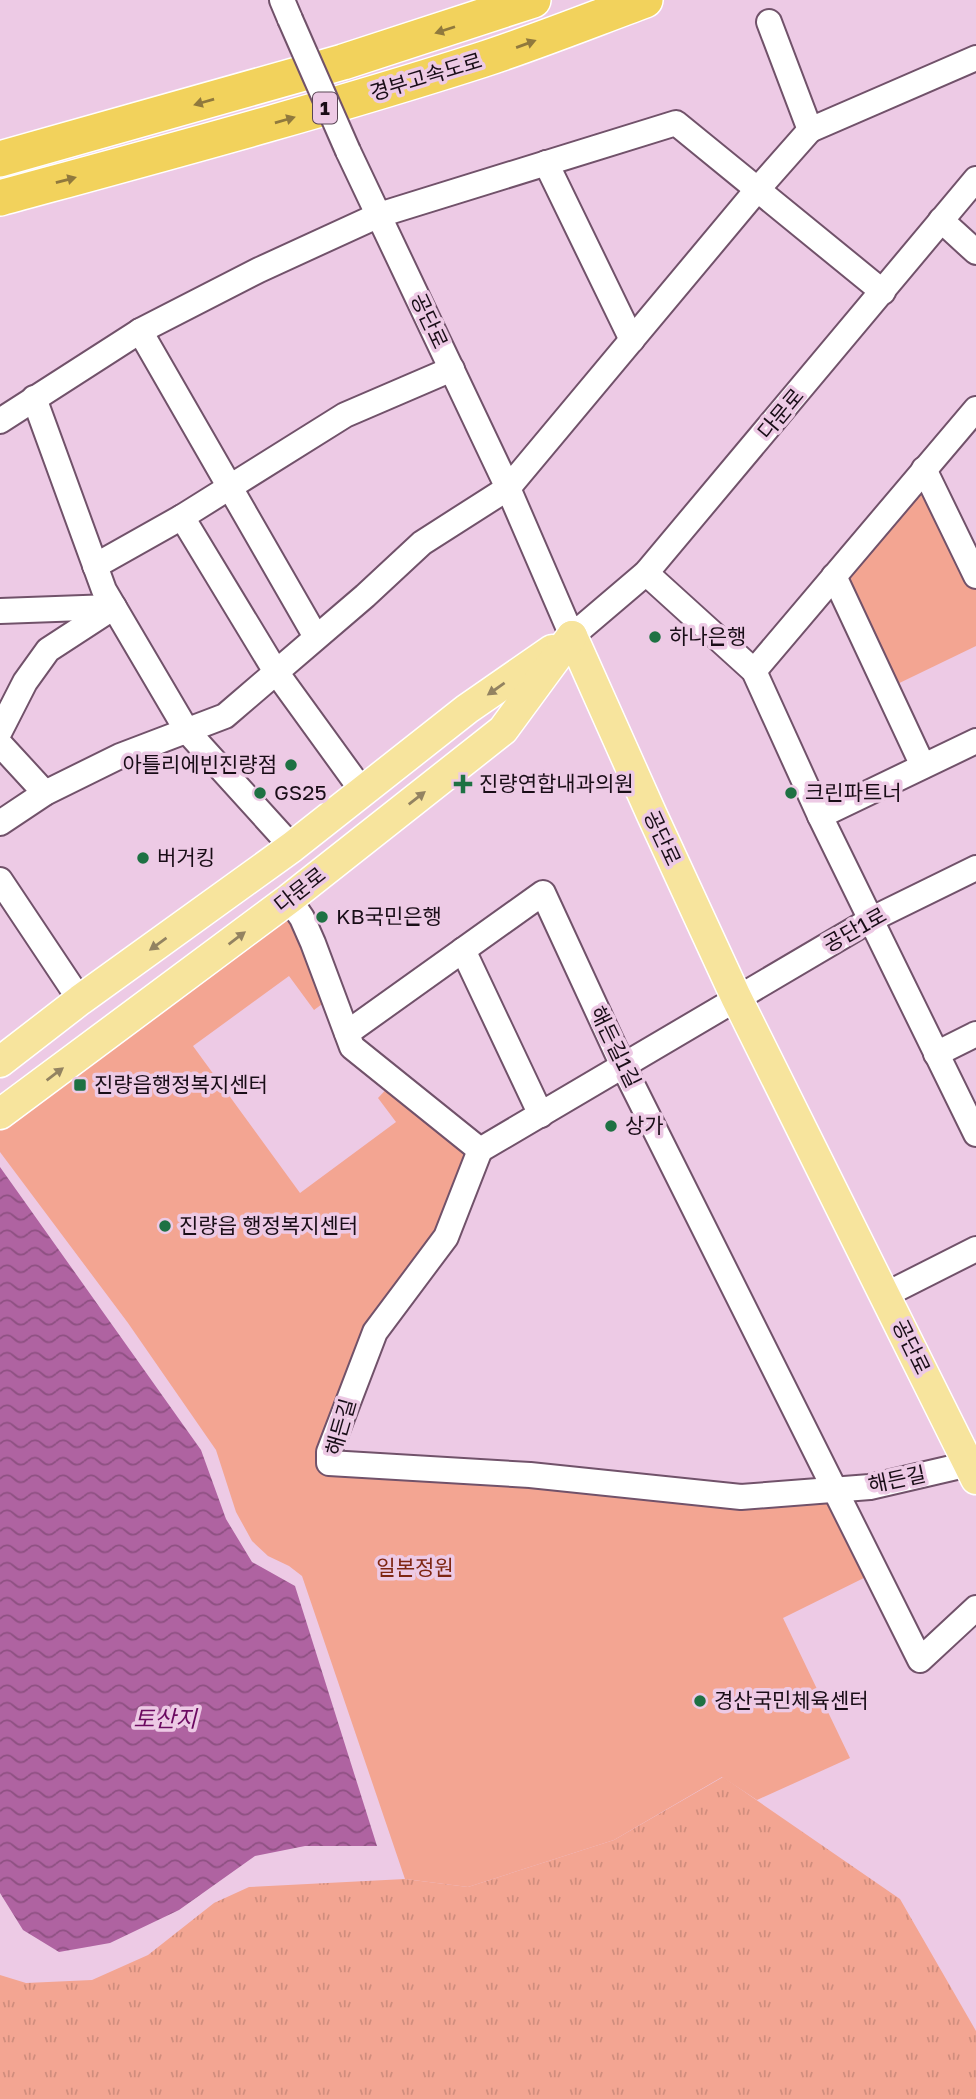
<svg xmlns="http://www.w3.org/2000/svg" width="976" height="2099" viewBox="0 0 976 2099" font-family="'Golos Text','Noto Sans KR',sans-serif">
  <style>
    .grass { fill: url(#grass-tufts) }
    .green { fill: #f3a592 }
    .water { fill: url(#water-waves) }
    .lines { fill: none; stroke-linecap: round; stroke-linejoin: round }
    .minor-casing { stroke: #71526a; stroke-width: 28 }
    .major-casing { stroke: #fff; stroke-width: 33 }
    .highway-casing { stroke: #fff; stroke-width: 38 }
    .minor { stroke: #fff; stroke-width: 24 }
    .major { stroke: #f7e49d; stroke-width: 30 }
    .highway { stroke: #f2d25c; stroke-width: 35 }
    .minor-bridge-casing { stroke: #71526a; stroke-width: 28; stroke-linecap: butt }
    .minor-bridge { stroke: #fff; stroke-width: 24 }
    .oneway { fill: #90793d }
    .oneway2 { fill: #938361 }
    .poi-dot { fill: #1e7143; stroke: #edcae5; stroke-width: 2.5 }
    .labels { text-anchor: middle; stroke-width: 7; stroke-linejoin: round; paint-order: stroke }
    .shield { fill: #edcae5; stroke: #594655; stroke-width: 2 }
    .shield-label { font-size: 19px; font-weight: bold; fill: #190d17 }
    .street-label { font-size: 21px; fill: #190d17; stroke: #edcae5 }
    .poi-label { font-size: 21px; fill: #190d17; stroke: #edcae5; text-anchor: start }
    .park-label { font-size: 21px; fill: #7e2612; stroke: #edcae5 }
    .water-label { font-size: 23px; font-style: italic; fill: #6c0a61; stroke: #edcae5 }
  </style>
  <defs>
    <pattern id="grass-tufts" width="24" height="20" patternUnits="userSpaceOnUse" patternTransform="scale(1.75)"><rect width="24" height="20" fill="#f3a592"/><path d="M3 7l-1-3M5 7V3M7 7l1-3M15 17l-1-3M17 17v-4M19 17l1-3" fill="none" stroke="#d08d7d"/></pattern>
    <pattern id="water-waves" width="16" height="10" patternUnits="userSpaceOnUse" patternTransform="scale(1.75)"><rect width="16" height="10" fill="#af63a1"/><path d="M0 5q4-4 8 0t8 0" fill="none" stroke="#8e5082"/></pattern>
  </defs>
  <rect width="100%" height="100%" fill="#edcae5"/>
  <path class="grass" d="M 723,1777 L 900,1899 L 976,2031 L 976,2099 L 0,2099 L 0,1975 L 26,1983 L 92,1980 L 148,1955 L 214,1903 L 249,1887 L 405,1879 L 468,1887 L 614,1840 Z"/>
  <g class="green">
    <path d="M 924,469 L 976,576 L 976,646 L 887,689 L 834,576 Z"/>
    <path d="M 289,899 L 333,996 L 314,1010 L 289,976 L 193,1046 L 300,1193 L 396,1122 L 378,1098 L 394,1081 L 480,1150 L 446,1237 L 375,1332 L 329,1463 L 835,1490 L 876,1572 L 783,1618 L 850,1758 L 757,1800 L 722,1777 L 614,1840 L 468,1887 L 405,1879 L 302,1576 L 289,1566 L 268,1556 L 252,1541 L 236,1512 L 216,1450 L 128,1323 L 0,1152 L 0,1115 Z"/>
  </g>
  <path class="water" d="M 0,1167 L 201,1450 L 226,1519 L 252,1562 L 295,1586 L 377,1846 L 305,1846 L 255,1856 L 179,1910 L 110,1943 L 59,1952 L 23,1930 L 0,1893 Z"/>
  <g class="lines">
    <defs>
      <g id="minor">
        <path d="M 282,0 L 290,19"/>
        <path d="M 769,22 L 810,130 L 976,58"/>
        <path d="M 348,151 L 508,488 L 572,636 L 646,573 L 976,179"/>
        <path d="M 546,163 L 632,340"/>
        <path d="M 941,220 L 976,252"/>
        <path d="M 140,331 L 316,637"/>
        <path d="M 34,398 L 104,590 L 187,731 L 292,847"/>
        <path d="M 0,421 L 140,331 L 259,270 L 379,215 L 676,123 L 883,292"/>
        <path d="M 924,469 L 976,576"/>
        <path d="M 182,517 L 276,672 L 363,792"/>
        <path d="M 95,566 L 182,517 L 345,415 L 452,369"/>
        <path d="M 646,573 L 754,671 L 820,816 L 976,741"/>
        <path d="M 834,576 L 923,766"/>
        <path d="M 0,611 L 111,607"/>
        <path d="M 754,671 L 976,409"/>
        <path d="M 0,731 L 25,682 L 48,650 L 114,607"/>
        <path d="M 0,744 L 45,793"/>
        <path d="M 820,816 L 976,1134"/>
        <path d="M 0,823 L 45,793 L 120,756 L 225,716 L 365,596 L 422,543 L 508,488 L 757,190 L 810,130"/>
        <path d="M 0,880 L 80,1000"/>
        <path d="M 289,899 L 302,918 L 313,943 L 352,1047 L 480,1150"/>
        <path d="M 463,950 L 541,1115"/>
        <path d="M 347,1033 L 543,893 L 623,1066 L 920,1660 L 976,1608"/>
        <path d="M 936,1054 L 976,1034"/>
        <path d="M 480,1150 L 446,1237 L 375,1332 L 329,1452 L 329,1463 L 530,1475 L 741,1497 L 870,1487 L 969,1464"/>
        <path d="M 480,1150 L 872,919 L 976,868"/>
        <path d="M 885,1295 L 976,1249"/>
      </g>
      <g id="major">
        <path d="M 572,636 L 652,815 L 736,997 L 976,1479"/>
        <path d="M 0,1062 L 80,1000 L 292,847 L 467,709 L 552,650"/>
        <path d="M 0,1114 L 289,899 L 503,730 L 572,636"/>
      </g>
      <g id="highway">
        <path d="M 0,159 L 343,62 L 533,0"/>
        <path d="M 0,198 C 161,154 322,111 481,60 C 536,42 591,20 645,0"/>
      </g>
    </defs>
    <use href="#minor" class="minor-casing"/>
    <use href="#major" class="major-casing"/>
    <use href="#highway" class="highway-casing"/>
    <use href="#minor" class="minor"/>
    <use href="#major" class="major"/>
    <use href="#highway" class="highway"/>
    <defs>
      <path id="minor-bridge" d="M 290,19 L 348,151"/>
    </defs>
    <use href="#minor-bridge" class="minor-bridge-casing"/>
    <use href="#minor-bridge" class="minor-bridge"/>
  </g>
  <defs><path id="oneway-solid" d="M-6-.8H1V-3.2L6.5 0L1 3.2V.8H-6Z" transform="scale(1.75)"/></defs>
  <g class="oneway">
    <use href="#oneway-solid" transform="translate(445 30) rotate(162)"/>
    <use href="#oneway-solid" transform="translate(526 44) rotate(-20)"/>
    <use href="#oneway-solid" transform="translate(204 102) rotate(164)"/>
    <use href="#oneway-solid" transform="translate(285 120) rotate(-16)"/>
    <use href="#oneway-solid" transform="translate(66 180) rotate(-15)"/>
  </g>
  <g class="oneway2">
    <use href="#oneway-solid" transform="translate(496 689) rotate(145)"/>
    <use href="#oneway-solid" transform="translate(417 798) rotate(-38)"/>
    <use href="#oneway-solid" transform="translate(237 938) rotate(-37)"/>
    <use href="#oneway-solid" transform="translate(158 944) rotate(144)"/>
    <use href="#oneway-solid" transform="translate(55 1074) rotate(-37)"/>
  </g>
  <g class="poi-dot">
    <circle cx="655" cy="637" r="7"/>
    <circle cx="291" cy="765" r="7"/>
    <path d="M459.5 773.5h7v7h7v7h-7v7h-7v-7h-7v-7h7z"/>
    <circle cx="260" cy="793" r="7"/>
    <circle cx="791" cy="793" r="7"/>
    <circle cx="143" cy="858" r="7"/>
    <circle cx="322" cy="917" r="7"/>
    <rect x="73" y="1078" width="14" height="14" rx="3.5"/>
    <circle cx="611" cy="1126" r="7"/>
    <circle cx="165" cy="1226" r="7"/>
    <circle cx="700" cy="1701" r="7"/>
  </g>
  <g class="labels">
    <rect class="shield" x="313" y="92.5" width="24" height="31" rx="5"/>
    <g class="shield-label">
      <text x="325" y="115">1</text>
    </g>
    <g class="street-label">
      <text transform="translate(426 77) rotate(-17)" y="7">경부고속도로</text>
      <text transform="translate(429 321) rotate(65)" y="7">공단로</text>
      <text transform="translate(781 414) rotate(-50)" y="7">다문로</text>
      <text transform="translate(662 838) rotate(65)" y="7">공단로</text>
      <text transform="translate(300 890) rotate(-38)" y="7">다문로</text>
      <text transform="translate(855 930) rotate(-29)" y="7">공단1로</text>
      <text transform="translate(615 1047) rotate(64)" y="7">해든길1길</text>
      <text transform="translate(911 1347) rotate(64)" y="7">공단로</text>
      <text transform="translate(341 1427) rotate(-74)" y="7">해든길</text>
      <text transform="translate(897 1480) rotate(-12)" y="7">해든길</text>
    </g>
    <g class="poi-label">
      <text x="669" y="644">하나은행</text>
      <text x="277" y="772" text-anchor="end">아틀리에빈진량점</text>
      <text x="479" y="791">진량연합내과의원</text>
      <text x="274" y="800">GS25</text>
      <text x="805" y="800">크린파트너</text>
      <text x="157" y="865">버거킹</text>
      <text x="336" y="924">KB국민은행</text>
      <text x="94" y="1092">진량읍행정복지센터</text>
      <text x="625" y="1133">상가</text>
      <text x="179" y="1233">진량읍 행정복지센터</text>
      <text x="714" y="1708">경산국민체육센터</text>
    </g>
    <g class="park-label">
      <text x="415" y="1575">일본정원</text>
    </g>
    <g class="water-label">
      <text x="165" y="1727">토산지</text>
    </g>
  </g>
</svg>
